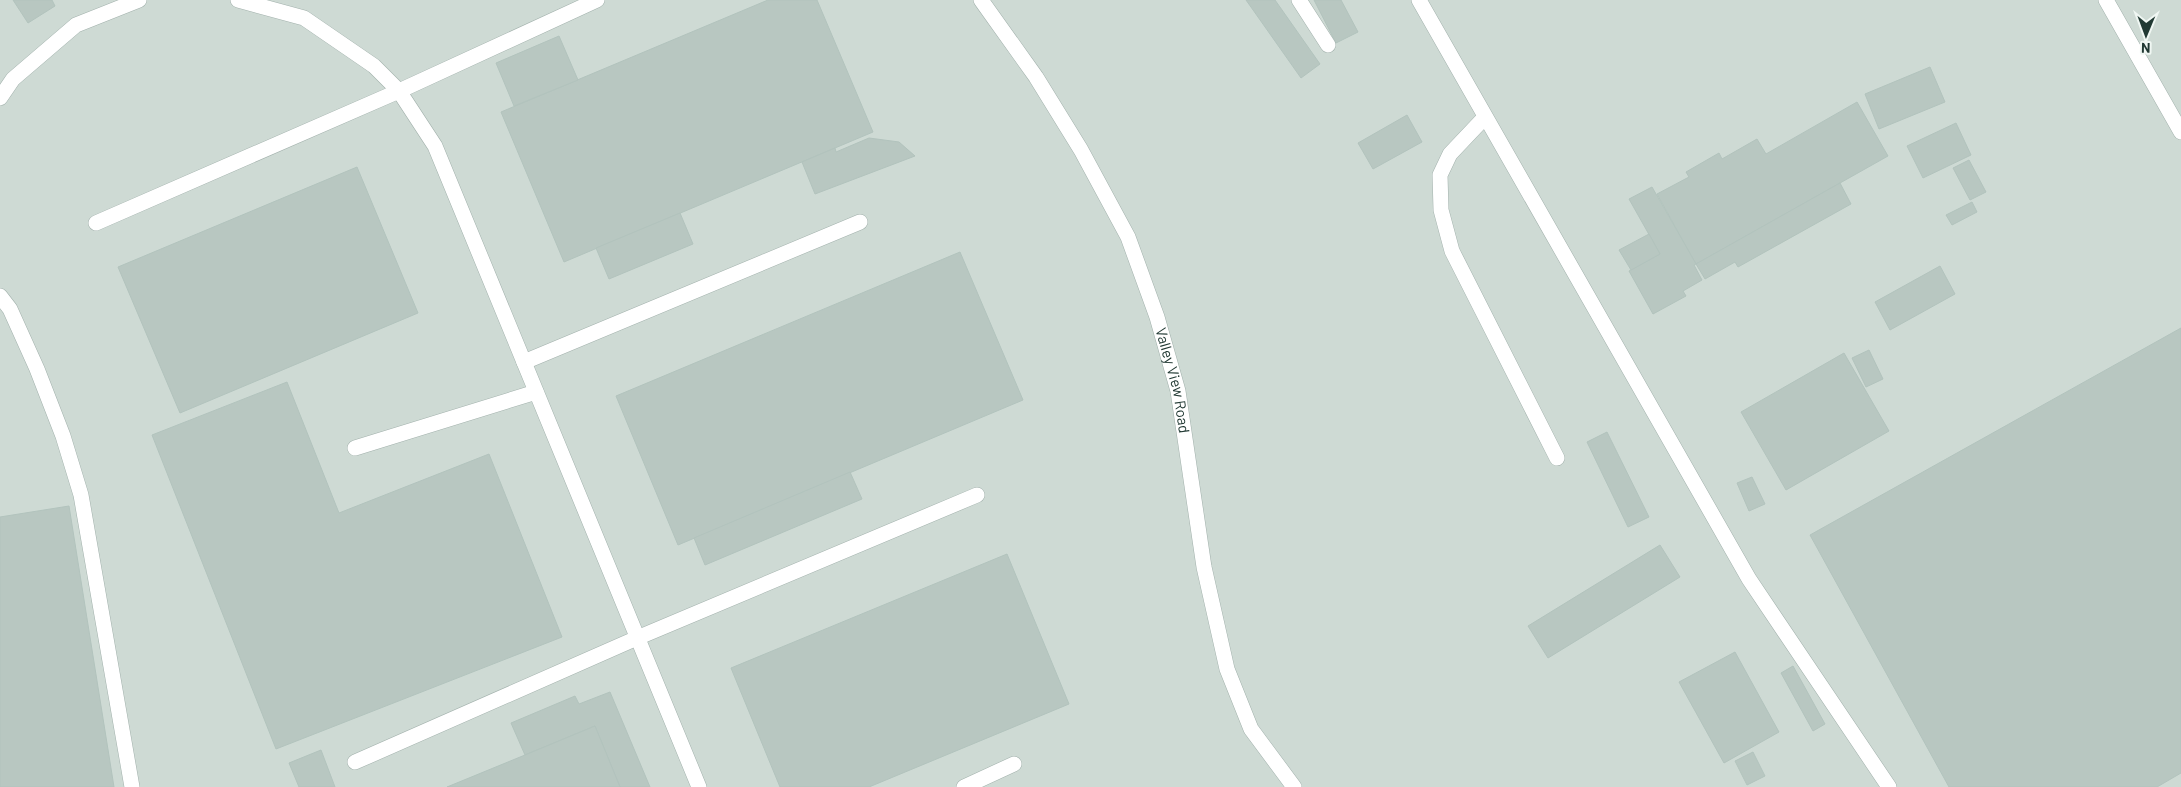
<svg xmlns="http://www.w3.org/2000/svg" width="2181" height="787" viewBox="0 0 2181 787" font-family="Barlow,sans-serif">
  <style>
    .built { fill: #cedad4 }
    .building { fill: #b8c7c1; stroke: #b2c3bd }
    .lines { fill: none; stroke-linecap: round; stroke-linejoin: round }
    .lane-casing { stroke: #a2b1ac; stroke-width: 16 }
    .street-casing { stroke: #a2b1ac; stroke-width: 16 }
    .lane { stroke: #fff; stroke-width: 15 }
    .street { stroke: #fff; stroke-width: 15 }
    .labels { text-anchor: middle; stroke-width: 4; stroke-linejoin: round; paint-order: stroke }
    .street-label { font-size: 15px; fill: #213933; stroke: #f0f7f3 }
  </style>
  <rect width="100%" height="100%" fill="#dfeae5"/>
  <rect class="built" x="0" y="0" width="2181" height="787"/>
  <g class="building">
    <path d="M 13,0 L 52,0 L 55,6 L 28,23 Z"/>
    <path d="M 768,0 L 817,0 L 873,132 L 564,262 L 501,112 Z"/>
    <path d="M 1246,0 L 1275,0 L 1320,64 L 1301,78 Z"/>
    <path d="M 1314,0 L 1341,0 L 1358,32 L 1336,43 Z"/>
    <path d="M 559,36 L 578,80 L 514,106 L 496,63 Z"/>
    <path d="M 1930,67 L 1945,102 L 1879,129 L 1865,94 Z"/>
    <path d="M 1857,102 L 1888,156 L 1696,264 L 1657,194 L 1689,177 L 1686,172 L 1719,153 L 1722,159 L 1757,139 L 1766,154 Z"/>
    <path d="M 1407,115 L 1422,142 L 1373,169 L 1358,143 Z"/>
    <path d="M 1956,123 L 1971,155 L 1923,178 L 1907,146 Z"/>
    <path d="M 869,138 L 899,142 L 915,156 L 815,194 L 802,162 L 835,148 L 836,152 Z"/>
    <path d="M 1969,160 L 1986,192 L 1970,200 L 1953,168 Z"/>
    <path d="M 357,167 L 418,313 L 180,413 L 118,267 Z"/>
    <path d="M 1840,183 L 1851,204 L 1738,267 L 1735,262 L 1705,279 L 1696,264 Z"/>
    <path d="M 1652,187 L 1696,264 L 1694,265 L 1702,280 L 1683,291 L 1686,296 L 1653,314 L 1629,271 L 1660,254 L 1629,199 Z"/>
    <path d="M 1972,202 L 1977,212 L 1952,225 L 1946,215 Z"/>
    <path d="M 680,213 L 693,244 L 609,279 L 596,248 Z"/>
    <path d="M 1649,234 L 1660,254 L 1631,270 L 1619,250 Z"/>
    <path d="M 960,252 L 1023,400 L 678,545 L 616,396 Z"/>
    <path d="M 1940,266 L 1955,294 L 1890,330 L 1875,302 Z"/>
    <path d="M 2181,328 L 2181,773 L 2157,787 L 1949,787 L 1810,535 Z"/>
    <path d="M 1869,350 L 1883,379 L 1866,387 L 1852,358 Z"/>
    <path d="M 1844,353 L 1889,431 L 1786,490 L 1741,412 Z"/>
    <path d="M 287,382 L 339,513 L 489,454 L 562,637 L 276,749 L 152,435 Z"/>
    <path d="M 1607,432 L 1649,517 L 1628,527 L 1587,442 Z"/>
    <path d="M 850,472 L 862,499 L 705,565 L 694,538 Z"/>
    <path d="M 1752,477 L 1765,504 L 1749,511 L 1737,483 Z"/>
    <path d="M 69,506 L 114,787 L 0,787 L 0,517 Z"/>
    <path d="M 1660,545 L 1680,577 L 1548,658 L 1528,626 Z"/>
    <path d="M 1007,554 L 1069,704 L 869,787 L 780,787 L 731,668 Z"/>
    <path d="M 1735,652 L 1779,732 L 1724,763 L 1679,682 Z"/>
    <path d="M 1793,666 L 1825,724 L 1813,731 L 1781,673 Z"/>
    <path d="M 610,692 L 650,787 L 620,787 L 595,726 L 525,755 L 511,723 L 575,696 L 579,704 Z"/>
    <path d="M 595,726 L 620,787 L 447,787 L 525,755 Z"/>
    <path d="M 321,750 L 335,787 L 299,787 L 289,763 Z"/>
    <path d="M 1753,752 L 1765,776 L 1747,785 L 1735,761 Z"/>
  </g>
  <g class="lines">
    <defs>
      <g id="lane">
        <path d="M 238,0 L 304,18 L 374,66 L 399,91 L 435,146 L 699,787"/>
        <path d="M 1299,0 L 1328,45"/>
        <path d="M 1419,0 L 1749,579 L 1889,787"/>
        <path d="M 2106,0 L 2181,132"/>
        <path d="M 0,98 L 13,79 L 76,25 L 139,0"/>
        <path d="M 1485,117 L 1450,154 L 1440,175 L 1441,210 L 1452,251 L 1557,458"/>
        <path d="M 96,223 L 399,91 L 597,0"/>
        <path d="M 0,296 L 10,309 L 37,369 L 63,436 L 81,495 L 132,787"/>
        <path d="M 524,362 L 860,222"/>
        <path d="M 355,448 L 536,392"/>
        <path d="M 355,762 L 637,638 L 977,495"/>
        <path d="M 964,787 L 1014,764"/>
      </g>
      <g id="street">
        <path id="s1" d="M 981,0 L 1036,77 L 1081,150 L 1128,237 L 1157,317 L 1178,391 L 1204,567 L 1227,669 L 1251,729 L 1294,787"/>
      </g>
    </defs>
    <use href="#lane" class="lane-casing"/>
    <use href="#street" class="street-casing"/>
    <use href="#lane" class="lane"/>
    <use href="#street" class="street"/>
  </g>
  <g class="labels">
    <g class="street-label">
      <text dy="5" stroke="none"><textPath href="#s1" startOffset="430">Valley View Road</textPath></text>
    </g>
  </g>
  <g transform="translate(2146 35) rotate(181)" stroke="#f0f7f3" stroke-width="4" paint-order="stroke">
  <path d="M0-4L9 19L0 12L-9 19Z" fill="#213933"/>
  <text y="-8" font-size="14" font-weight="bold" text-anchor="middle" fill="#213933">N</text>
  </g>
</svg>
